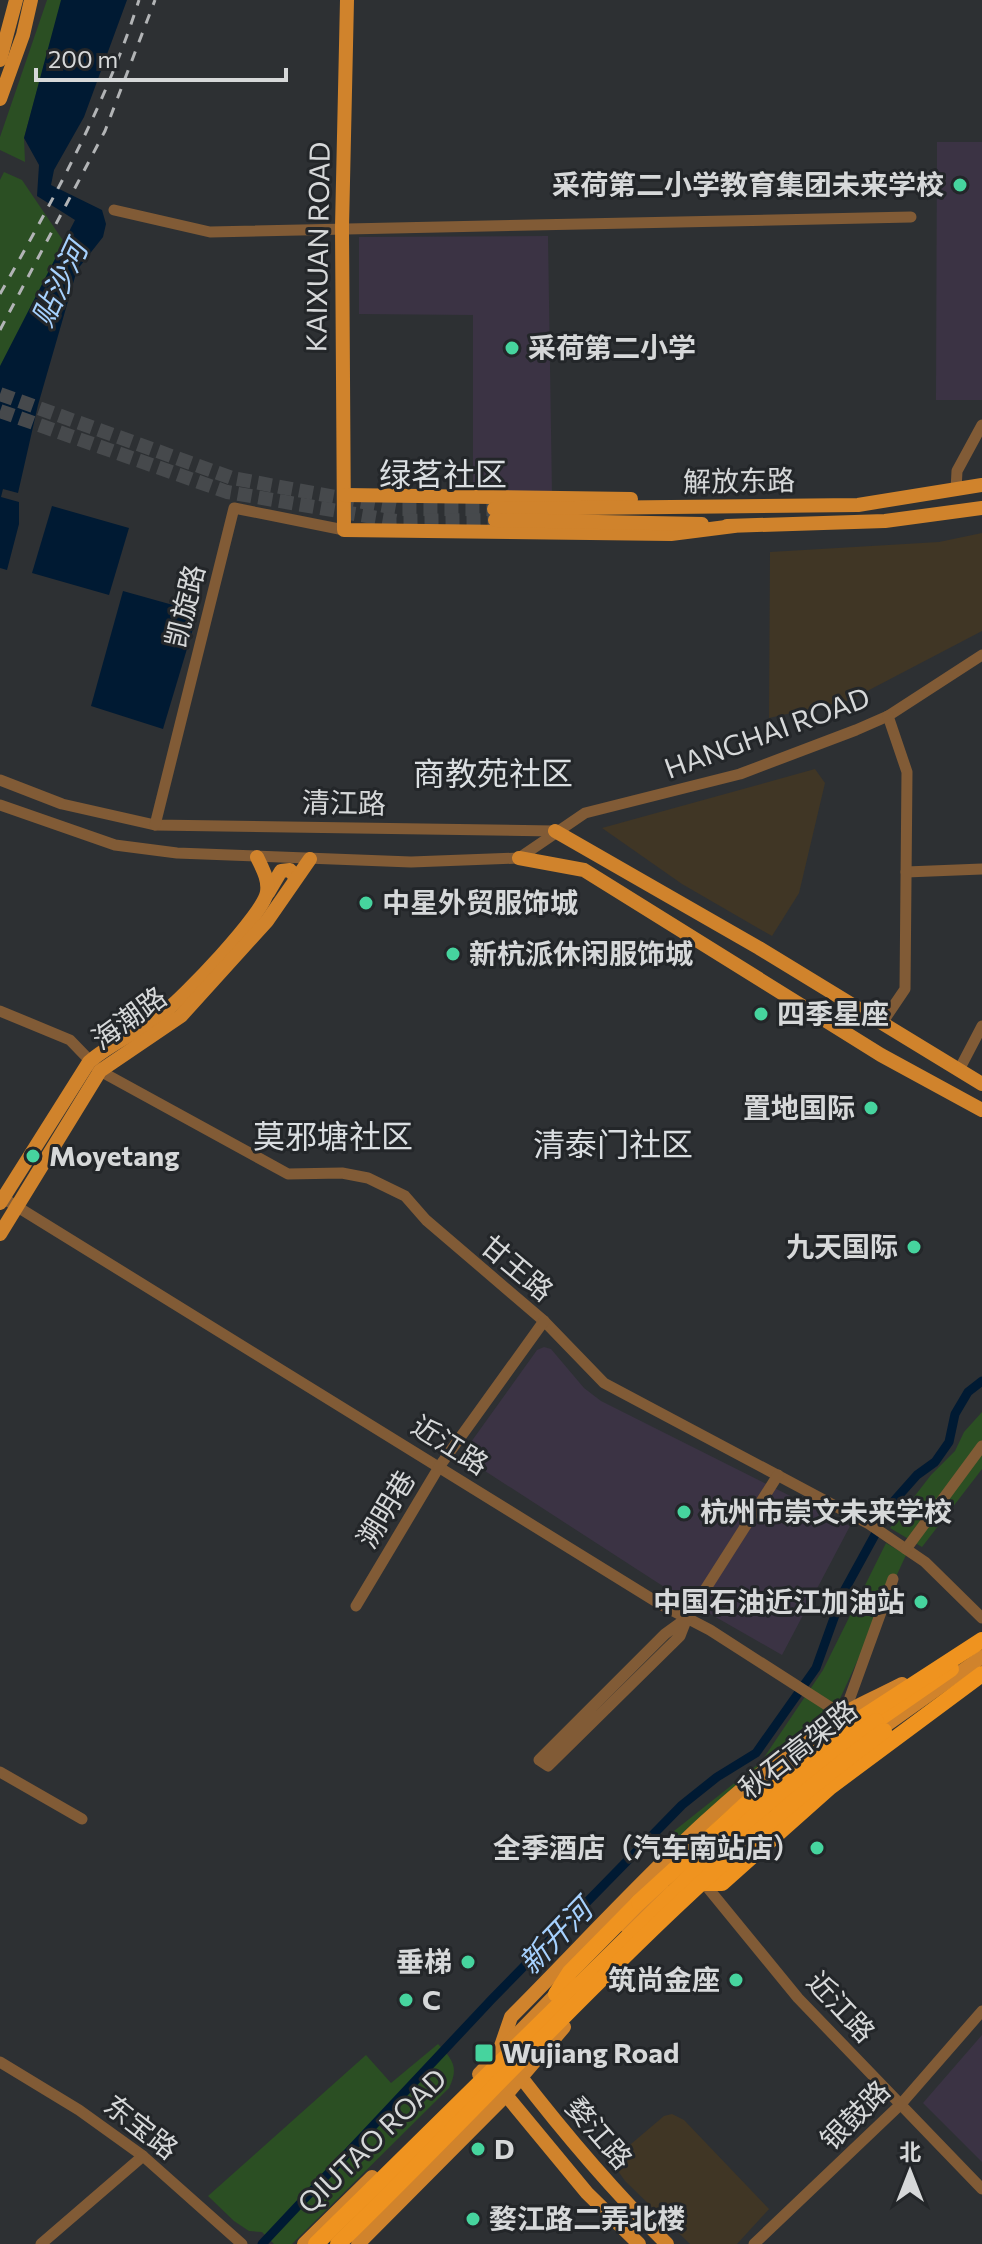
<svg xmlns="http://www.w3.org/2000/svg" width="982" height="2244" viewBox="0 0 982 2244" font-family="Commissioner,'Noto Sans SC',sans-serif">
  <style>
    .commercial { fill: #403625 }
    .education { fill: #3b3344 }
    .green { fill: #2b4f23 }
    .water { fill: #001a33 }
    .lines { fill: none; stroke-linecap: round; stroke-linejoin: round }
    .canal { stroke: #001a33; stroke-width: 9 }
    .major-tunnel { stroke: #46494c; stroke-width: 14; stroke-dasharray: 14 7; stroke-linecap: butt }
    .minor { stroke: #815b36; stroke-width: 11 }
    .major { stroke: #d0832c; stroke-width: 14 }
    .highway { stroke: #ef931f; stroke-width: 16 }
    .rail { stroke: #b2b4b6; stroke-width: 3; stroke-dasharray: 10 10; stroke-linecap: butt }
    .highway-bridge { stroke: #ef931f; stroke-width: 16 }
    .poi-dot { fill: #46d49e; stroke: #232629; stroke-width: 3 }
    .labels { text-anchor: middle; stroke-width: 6; stroke-linejoin: round; paint-order: stroke }
    .poi-label { font-size: 28px; font-weight: bold; fill: #d6d8d9; stroke: #232629; text-anchor: start }
    .street-label { font-size: 28px; fill: #d6d8d9; stroke: #232629 }
    .water-label { font-size: 30px; font-style: italic; fill: #a6d1fe; stroke: #232629 }
    .quarter-label { font-size: 32px; fill: #dadee1; stroke: #232629 }
  </style>
  <rect width="100%" height="100%" fill="#2d3033"/>
  <g class="commercial">
    <path d="M 982,533 L 982,631 L 850,700 L 769,718 L 770,552 L 939,542 Z"/>
    <path d="M 815,769 L 825,783 L 799,893 L 772,936 L 682,884 L 602,828 Z"/>
    <path d="M 672,2114 L 684,2120 L 769,2209 L 737,2244 L 690,2244 L 625,2181 L 611,2161 L 664,2116 Z"/>
  </g>
  <g class="education">
    <path d="M 937,142 L 982,142 L 982,400 L 936,400 Z"/>
    <path d="M 548,236 L 552,494 L 473,493 L 473,315 L 359,314 L 359,237 Z"/>
    <path d="M 544,1347 L 551,1349 L 584,1388 L 601,1401 L 850,1526 L 782,1655 L 672,1592 L 465,1458 L 466,1449 L 537,1350 Z"/>
    <path d="M 982,2035 L 982,2162 L 923,2103 Z"/>
  </g>
  <g class="green">
    <path d="M 47,0 L 62,0 L 24,138 L 25,162 L 0,150 L 0,137 Z"/>
    <path d="M 4,172 L 22,180 L 64,242 L 0,375 L 0,180 Z"/>
    <path d="M 982,1412 L 982,1469 L 922,1547 L 890,1528 L 931,1475 L 955,1451 L 964,1432 Z"/>
    <path d="M 886,1543 L 906,1555 L 838,1703 L 809,1756 L 699,1857 L 674,1831 L 761,1762 L 823,1670 Z"/>
    <path d="M 438,2044 C 453,2060 459,2067 449,2088 L 292,2244 L 274,2244 L 262,2232 L 249,2231 L 234,2221 L 208,2196 L 366,2055 L 391,2083 Z"/>
  </g>
  <g class="water">
    <path d="M 61,0 L 127,0 L 84,117 L 54,170 L 51,185 L 102,210 L 106,224 L 103,237 L 77,270 L 38,405 L 18,493 L 3,489 L 1,497 L 19,502 L 19,524 L 7,570 L 0,568 L 0,366 L 75,220 L 37,196 L 39,165 L 24,138 Z"/>
    <path d="M 52,506 L 129,528 L 109,595 L 32,573 Z"/>
    <path d="M 123,591 L 198,612 L 163,729 L 91,706 Z"/>
  </g>
  <g class="lines">
    <path class="canal" d="M 262,2244 L 492,1999 L 682,1805 L 717,1777 L 756,1753 L 816,1668 L 843,1593 L 893,1502 L 917,1475 L 935,1462 L 949,1442 L 955,1414 L 968,1392 L 982,1381"/>
    <g class="major-tunnel">
      <path d="M 0,394 L 232,478 L 401,509 L 494,509"/>
      <path d="M 0,411 L 227,492 L 396,521 L 495,520"/>
    </g>
    <g class="minor">
      <path d="M 114,210 L 210,232 L 911,217"/>
      <path d="M 956,490 L 957,471 L 982,425"/>
      <path d="M 0,780 L 62,804 L 155,825 L 554,831"/>
      <path d="M 0,805 L 115,845 L 177,853 L 411,862 L 519,858 L 585,813 L 740,774 L 856,730 L 888,716 L 982,655"/>
      <path d="M 155,825 L 234,508 L 344,530"/>
      <path d="M 906,872 L 982,869"/>
      <path d="M 0,1011 L 70,1040 L 100,1071 L 288,1174 L 342,1173 L 368,1178 L 405,1196 L 426,1220 L 544,1321 L 604,1383 L 869,1524 L 925,1562 L 982,1618"/>
      <path d="M 882,1023 L 905,989 L 907,772 L 888,716"/>
      <path d="M 959,1070 L 982,1026"/>
      <path d="M 3,1198 L 660,1604 L 710,1630 L 847,1718"/>
      <path d="M 906,1549 L 982,1446"/>
      <path d="M 356,1606 L 439,1467 L 544,1321"/>
      <path d="M 687,1618 L 665,1634 L 539,1760 L 548,1766 L 680,1636 L 687,1618 L 778,1475"/>
      <path d="M 844,1714 L 893,1579"/>
      <path d="M 0,1772 L 82,1819"/>
      <path d="M 703,1882 L 798,1998 L 982,2189"/>
      <path d="M 0,2062 L 79,2110 L 143,2156 L 242,2244"/>
      <path d="M 41,2244 L 143,2156"/>
      <path d="M 754,2244 L 901,2104 L 982,2011"/>
    </g>
    <g class="major">
      <path d="M 347,0 L 342,227 L 344,530 L 671,534 L 734,526"/>
      <path d="M 0,60 L 16,0"/>
      <path d="M 0,99 L 23,35 L 31,0"/>
      <path d="M 345,495 L 631,499"/>
      <path d="M 494,509 L 858,505 L 982,485"/>
      <path d="M 495,520 L 702,524"/>
      <path d="M 727,526 L 885,521 L 982,508"/>
      <path d="M 555,831 L 759,948 L 982,1084"/>
      <path d="M 519,858 L 584,870 L 881,1055 L 982,1110"/>
      <path d="M 268,893 L 281,871 L 290,870 L 295,877"/>
      <path d="M 0,1203 L 89,1062 C 112,1042 139,1032 162,1014 C 182,999 264,914 267,892 C 269,879 262,868 257,857"/>
      <path d="M 0,1234 L 100,1071 L 181,1016 L 267,921 L 310,859"/>
      <path d="M 872,1735 L 982,1657"/>
      <path d="M 626,1926 L 663,1891"/>
      <path d="M 501,2046 L 511,2017 C 616,1912 716,1794 843,1714 C 861,1703 883,1694 902,1684"/>
      <path d="M 517,2072 C 564,2133 612,2190 667,2244"/>
      <path d="M 479,2074 L 562,1988"/>
      <path d="M 501,2089 L 587,2193 L 639,2244"/>
      <path d="M 304,2244 L 372,2177"/>
      <path d="M 358,2244 L 506,2095 L 564,2027"/>
    </g>
    <g class="highway">
      <path d="M 876,1721 L 951,1669"/>
      <path d="M 705,1883 L 722,1883 L 830,1787 L 982,1674"/>
      <path d="M 556,1994 L 570,1972 L 639,1902"/>
    </g>
    <g class="rail">
      <path d="M 0,294 C 54,198 106,105 139,0"/>
      <path d="M 0,330 L 105,131 L 155,0"/>
    </g>
    <g class="highway-bridge">
      <path d="M 639,1902 L 755,1796 L 817,1747 L 982,1640"/>
      <path d="M 316,2244 L 699,1867 L 765,1806 L 876,1721"/>
      <path d="M 338,2244 C 517,2070 682,1879 884,1731"/>
    </g>
  </g>
  <g class="poi-dot">
    <circle cx="960" cy="185" r="8"/>
    <circle cx="512" cy="348" r="8"/>
    <circle cx="366" cy="903" r="8"/>
    <circle cx="453" cy="954" r="8"/>
    <circle cx="761" cy="1014" r="8"/>
    <circle cx="871" cy="1108" r="8"/>
    <circle cx="33" cy="1156" r="8"/>
    <circle cx="914" cy="1247" r="8"/>
    <circle cx="684" cy="1512" r="8"/>
    <circle cx="921" cy="1602" r="8"/>
    <circle cx="817" cy="1848" r="8"/>
    <circle cx="468" cy="1962" r="8"/>
    <circle cx="736" cy="1980" r="8"/>
    <circle cx="406" cy="2000" r="8"/>
    <rect x="474" y="2043" width="20" height="20" rx="4"/>
    <circle cx="478" cy="2149" r="8"/>
    <circle cx="473" cy="2219" r="8"/>
  </g>
  <g class="labels">
    <g class="poi-label">
      <text x="944" y="195" text-anchor="end">采荷第二小学教育集团未来学校</text>
      <text x="528" y="358">采荷第二小学</text>
      <text x="382" y="913">中星外贸服饰城</text>
      <text x="469" y="964">新杭派休闲服饰城</text>
      <text x="777" y="1024">四季星座</text>
      <text x="855" y="1118" text-anchor="end">置地国际</text>
      <text x="49" y="1166">Moyetang</text>
      <text x="898" y="1257" text-anchor="end">九天国际</text>
      <text x="700" y="1522">杭州市崇文未来学校</text>
      <text x="905" y="1612" text-anchor="end">中国石油近江加油站</text>
      <text x="801" y="1858" text-anchor="end">全季酒店（汽车南站店）</text>
      <text x="452" y="1972" text-anchor="end">垂梯</text>
      <text x="720" y="1990" text-anchor="end">筑尚金座</text>
      <text x="422" y="2010">C</text>
      <text x="502" y="2063">Wujiang Road</text>
      <text x="494" y="2159">D</text>
      <text x="489" y="2229">婺江路二弄北楼</text>
    </g>
    <g class="street-label">
      <text transform="translate(318 247) rotate(-89)" y="10">KAIXUAN ROAD</text>
      <text transform="translate(739 481) rotate(-1)" y="10">解放东路</text>
      <text transform="translate(185 606) rotate(-76)" y="10">凯旋路</text>
      <text transform="translate(767 733) rotate(-20)" y="10">HANGHAI ROAD</text>
      <text transform="translate(344 803) rotate(1)" y="10">清江路</text>
      <text transform="translate(129 1018) rotate(-36)" y="10">海潮路</text>
      <text transform="translate(517 1268) rotate(40)" y="10">甘王路</text>
      <text transform="translate(450 1445) rotate(32)" y="10">近江路</text>
      <text transform="translate(386 1509) rotate(-59)" y="10">溯明巷</text>
      <text transform="translate(798 1749) rotate(-38)" y="10">秋石高架路</text>
      <text transform="translate(841 2007) rotate(47)" y="10">近江路</text>
      <text transform="translate(855 2115) rotate(-45)" y="10">银鼓路</text>
      <text transform="translate(141 2127) rotate(38)" y="10">东宝路</text>
      <text transform="translate(599 2133) rotate(49)" y="10">婺江路</text>
      <text transform="translate(372 2141) rotate(-44)" y="10">QIUTAO ROAD</text>
    </g>
    <g class="water-label">
      <text transform="translate(60 284) rotate(-65)" y="10">贴沙河</text>
      <text transform="translate(556 1937) rotate(-46)" y="10">新开河</text>
    </g>
    <g class="quarter-label">
      <text x="443" y="486">绿茗社区</text>
      <text x="493" y="785">商教苑社区</text>
      <text x="333" y="1148">莫邪塘社区</text>
      <text x="613" y="1156">清泰门社区</text>
    </g>
  </g>
  <g transform="translate(910 2172)" stroke="#232629" stroke-width="6" paint-order="stroke">
  <path d="M0-6L14 30L0 20L-14 30Z" fill="#d6d8d9"/>
  <text y="-12" font-size="22" font-weight="bold" text-anchor="middle" fill="#d6d8d9">北</text>
  </g>
  <path d="M36 68v12h250v-12" fill="none" stroke="#d6d8d9" stroke-width="4"/>
  <text x="48" y="68" font-size="24" fill="#d6d8d9" stroke="#232629" stroke-width="6" paint-order="stroke">200 m</text>
</svg>
